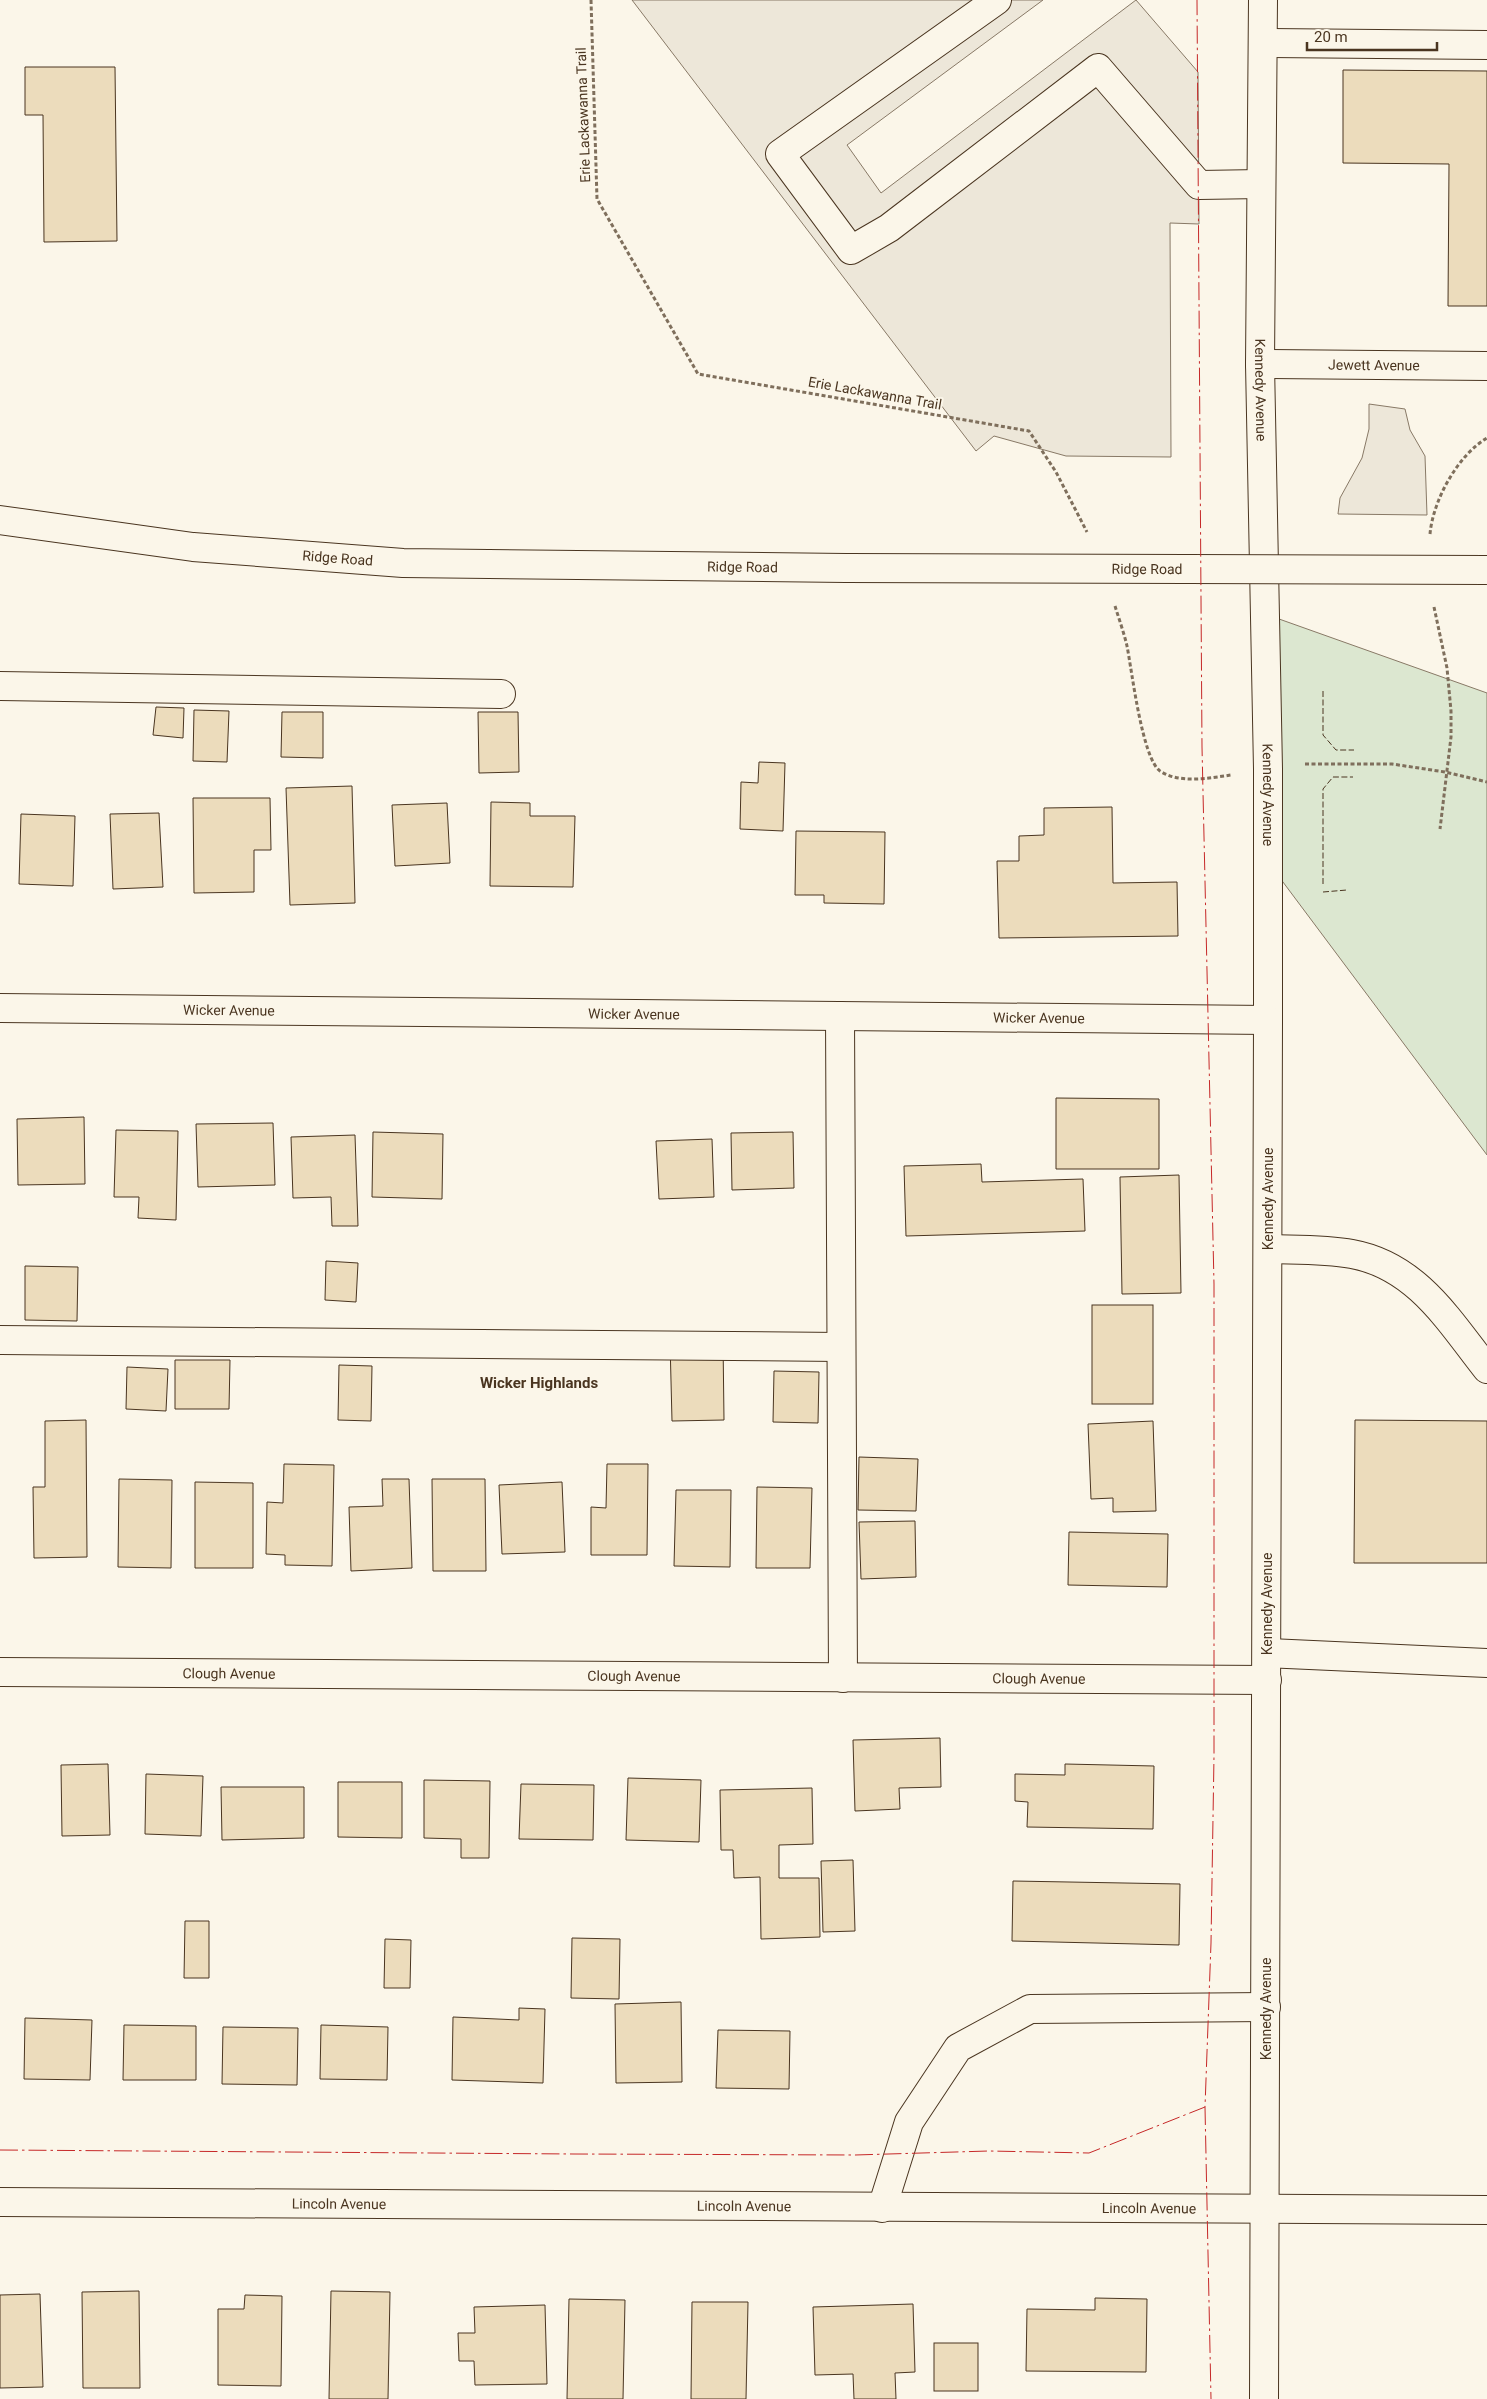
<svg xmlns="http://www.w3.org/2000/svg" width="1487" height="2399" viewBox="0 0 1487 2399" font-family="Roboto,sans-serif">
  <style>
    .green { fill: #dce7d0; stroke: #887966 }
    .parking { fill: #ede7d9; stroke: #887966 }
    .building { fill: #ecdcbc; stroke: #4a3520 }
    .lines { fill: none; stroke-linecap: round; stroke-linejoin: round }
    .minor-casing { stroke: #4a3520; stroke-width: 30 }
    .major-casing { stroke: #4a3520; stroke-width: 30 }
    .path { stroke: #7f6f5c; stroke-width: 3; stroke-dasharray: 4 2.5; stroke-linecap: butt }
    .minor { stroke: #fbf6e9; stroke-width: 28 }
    .major { stroke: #fbf6e9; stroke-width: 28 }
    .major-bridge-casing { stroke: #4a3520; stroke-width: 30; stroke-linecap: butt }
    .major-bridge { stroke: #fbf6e9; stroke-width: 28 }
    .fence { stroke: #4a3520; stroke-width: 1; stroke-dasharray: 6 2.5; stroke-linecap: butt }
    .power { stroke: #c62828; stroke-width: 1; stroke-dasharray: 18 4 2.5 4; stroke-linecap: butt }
    .labels { text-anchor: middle; stroke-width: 4; stroke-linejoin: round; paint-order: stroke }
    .street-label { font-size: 14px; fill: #4a3520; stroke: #fbf6e9 }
    .neighbourhood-label { font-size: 15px; font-weight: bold; fill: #4a3520; stroke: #fbf6e9 }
  </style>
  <rect width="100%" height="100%" fill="#fbf6e9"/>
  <path class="green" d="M 1265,614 L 1487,693 L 1487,1155 L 1268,862 Z"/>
  <g class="parking">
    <path d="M 632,0 L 1043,0 L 847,145 L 881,193 L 1136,0 L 1198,72 L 1199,224 L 1170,223 L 1171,457 L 1066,456 L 994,436 L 976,451 Z"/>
    <path d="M 1369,404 L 1405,409 L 1410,430 L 1425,456 L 1427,515 L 1338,514 L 1340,498 L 1362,458 L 1369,429 Z"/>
  </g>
  <g class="building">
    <path d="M 25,67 L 115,67 L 117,241 L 44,242 L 43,115 L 25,115 Z"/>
    <path d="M 1343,70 L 1487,71 L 1487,306 L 1448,306 L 1449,164 L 1343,163 Z"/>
    <path d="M 156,707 L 184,708 L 183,738 L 153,735 Z"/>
    <path d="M 194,710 L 229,711 L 227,762 L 193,761 Z"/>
    <path d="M 282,712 L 323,712 L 323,758 L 281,757 Z"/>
    <path d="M 478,712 L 518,712 L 519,772 L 479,773 Z"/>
    <path d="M 759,762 L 785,763 L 783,831 L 740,829 L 741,782 L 758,783 Z"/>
    <path d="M 352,786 L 355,903 L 290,905 L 286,788 Z"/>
    <path d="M 193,798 L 270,798 L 271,850 L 254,850 L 254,892 L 194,893 Z"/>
    <path d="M 491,802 L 530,803 L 530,816 L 575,816 L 573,887 L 490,886 Z"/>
    <path d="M 447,803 L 450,863 L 395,866 L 392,805 Z"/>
    <path d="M 1112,807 L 1113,883 L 1177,882 L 1178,936 L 999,938 L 997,861 L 1019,861 L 1019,836 L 1044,835 L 1044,808 Z"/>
    <path d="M 159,813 L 163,887 L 113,889 L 110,814 Z"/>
    <path d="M 21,814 L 75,816 L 73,886 L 19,884 Z"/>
    <path d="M 796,831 L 885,832 L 884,904 L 824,903 L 824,895 L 795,895 Z"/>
    <path d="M 1056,1098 L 1159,1099 L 1159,1169 L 1056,1169 Z"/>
    <path d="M 84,1117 L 85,1184 L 18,1185 L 17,1119 Z"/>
    <path d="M 273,1123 L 275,1185 L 198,1187 L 196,1124 Z"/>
    <path d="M 116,1130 L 178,1131 L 176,1220 L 138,1218 L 139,1197 L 114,1197 Z"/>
    <path d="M 373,1132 L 443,1134 L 442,1199 L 372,1197 Z"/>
    <path d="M 793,1132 L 794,1188 L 732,1190 L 731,1133 Z"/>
    <path d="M 355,1135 L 358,1226 L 332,1226 L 331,1197 L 293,1198 L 291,1137 Z"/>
    <path d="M 712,1139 L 714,1197 L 659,1199 L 656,1141 Z"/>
    <path d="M 981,1164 L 982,1182 L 1083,1179 L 1085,1231 L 906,1236 L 904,1166 Z"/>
    <path d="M 1179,1175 L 1181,1293 L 1122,1294 L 1120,1177 Z"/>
    <path d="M 326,1261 L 358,1263 L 356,1302 L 325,1300 Z"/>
    <path d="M 25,1266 L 78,1267 L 77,1321 L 25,1320 Z"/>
    <rect x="1092" y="1305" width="61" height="99"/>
    <path d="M 723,1340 L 724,1420 L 672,1421 L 670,1341 Z"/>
    <path d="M 175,1360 L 230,1360 L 229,1409 L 175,1409 Z"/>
    <path d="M 339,1365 L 372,1366 L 371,1421 L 338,1420 Z"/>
    <path d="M 127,1367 L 168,1369 L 166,1411 L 126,1409 Z"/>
    <path d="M 774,1371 L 819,1372 L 818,1423 L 773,1422 Z"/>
    <path d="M 86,1420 L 87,1557 L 34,1558 L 33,1487 L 45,1487 L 45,1421 Z"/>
    <path d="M 1355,1420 L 1487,1421 L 1487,1563 L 1354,1563 Z"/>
    <path d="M 1153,1421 L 1156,1511 L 1113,1512 L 1113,1498 L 1091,1499 L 1088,1424 Z"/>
    <path d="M 859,1457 L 918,1459 L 916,1511 L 858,1510 Z"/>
    <path d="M 284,1464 L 334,1465 L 332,1566 L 285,1565 L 285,1555 L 266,1554 L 267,1502 L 283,1503 Z"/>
    <path d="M 607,1464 L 648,1464 L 647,1555 L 591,1555 L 591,1507 L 606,1508 Z"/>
    <path d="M 119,1479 L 172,1480 L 171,1568 L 118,1567 Z"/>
    <path d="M 382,1479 L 409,1479 L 412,1568 L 351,1571 L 349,1507 L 383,1506 Z"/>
    <path d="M 432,1479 L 485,1479 L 486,1571 L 433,1571 Z"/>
    <path d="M 195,1482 L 253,1483 L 253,1568 L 195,1568 Z"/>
    <path d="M 562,1482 L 565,1552 L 502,1554 L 499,1485 Z"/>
    <path d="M 757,1487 L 812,1488 L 810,1568 L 756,1568 Z"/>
    <path d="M 676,1490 L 731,1490 L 730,1567 L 674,1566 Z"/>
    <path d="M 915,1521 L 916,1577 L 861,1579 L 859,1522 Z"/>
    <path d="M 1069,1532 L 1168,1534 L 1167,1587 L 1068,1585 Z"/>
    <path d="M 940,1738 L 941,1787 L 899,1788 L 900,1809 L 855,1811 L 853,1740 Z"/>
    <path d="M 108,1764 L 110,1835 L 62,1836 L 61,1765 Z"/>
    <path d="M 1065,1764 L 1154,1766 L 1153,1829 L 1027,1827 L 1028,1802 L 1015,1801 L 1015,1774 L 1065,1775 Z"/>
    <path d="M 146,1774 L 203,1776 L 201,1836 L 145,1834 Z"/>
    <path d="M 628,1778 L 701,1780 L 699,1842 L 626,1840 Z"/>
    <path d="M 424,1780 L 490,1781 L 489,1858 L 461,1858 L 461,1839 L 424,1838 Z"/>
    <path d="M 338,1782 L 402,1782 L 402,1838 L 338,1837 Z"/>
    <path d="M 521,1784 L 594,1785 L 593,1840 L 519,1839 Z"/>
    <path d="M 221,1787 L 304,1787 L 304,1838 L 222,1840 Z"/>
    <path d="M 812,1788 L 813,1844 L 779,1845 L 779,1878 L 819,1878 L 820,1937 L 761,1939 L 760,1877 L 734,1878 L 733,1850 L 721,1850 L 720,1790 Z"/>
    <path d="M 853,1860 L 855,1931 L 823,1932 L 821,1861 Z"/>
    <path d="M 1013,1881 L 1180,1884 L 1179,1945 L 1012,1941 Z"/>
    <path d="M 185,1921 L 209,1921 L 209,1978 L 184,1978 Z"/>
    <path d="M 572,1938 L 620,1939 L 619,1999 L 571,1998 Z"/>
    <path d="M 385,1939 L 411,1940 L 410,1988 L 384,1988 Z"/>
    <path d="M 681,2002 L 682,2082 L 616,2083 L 615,2004 Z"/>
    <path d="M 519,2008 L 545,2009 L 543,2083 L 452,2080 L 453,2017 L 519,2020 Z"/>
    <path d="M 25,2018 L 92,2020 L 90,2080 L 24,2079 Z"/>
    <path d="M 124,2025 L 196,2026 L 196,2080 L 123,2080 Z"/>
    <path d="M 321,2025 L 388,2027 L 387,2080 L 320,2079 Z"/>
    <path d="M 223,2027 L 298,2028 L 297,2085 L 222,2084 Z"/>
    <path d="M 718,2030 L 790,2031 L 789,2089 L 716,2088 Z"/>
    <path d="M 139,2291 L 140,2388 L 83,2388 L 82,2292 Z"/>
    <path d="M 331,2291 L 390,2292 L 388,2399 L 329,2399 Z"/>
    <path d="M 40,2294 L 43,2387 L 0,2388 L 0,2295 Z"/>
    <path d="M 245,2295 L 282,2296 L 281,2386 L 218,2385 L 218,2309 L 244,2309 Z"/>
    <path d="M 1095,2298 L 1147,2299 L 1146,2372 L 1026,2371 L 1027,2309 L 1095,2310 Z"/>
    <path d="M 569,2299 L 625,2300 L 623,2399 L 567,2399 Z"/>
    <path d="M 692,2302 L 748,2302 L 746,2399 L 691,2399 Z"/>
    <path d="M 913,2304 L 915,2372 L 895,2373 L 896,2399 L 854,2399 L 853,2374 L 815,2375 L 813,2307 Z"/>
    <path d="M 545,2305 L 547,2384 L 475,2385 L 474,2361 L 459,2361 L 458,2333 L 475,2333 L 474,2307 Z"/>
    <rect x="934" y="2343" width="44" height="48"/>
  </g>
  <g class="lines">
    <defs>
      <g id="minor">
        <path d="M 997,0 L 780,154 L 851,250 L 889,228 L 1098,68 L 1199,185 L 1261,184"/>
        <path id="s1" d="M 1263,0 L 1260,364 L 1268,769 L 1268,1020 L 1264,2399"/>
        <path d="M 1263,43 L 1487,45"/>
        <path id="s2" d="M 1260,364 L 1487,366"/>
        <path d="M 0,686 L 501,694"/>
        <path id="s3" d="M 0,1008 L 1268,1020"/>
        <path d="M 840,1016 L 843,1678"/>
        <path d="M 1268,1249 C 1295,1250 1325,1249 1352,1254 C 1417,1266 1449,1321 1487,1369"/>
        <path d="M 0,1340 L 841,1347"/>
        <path d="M 1267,1653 L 1487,1663"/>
        <path id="s4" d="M 0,1672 L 1267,1680"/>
        <path id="s5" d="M 0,2202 L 1487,2210"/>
        <path d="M 882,2208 L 909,2122 L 958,2048 L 1030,2009 L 1266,2007"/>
      </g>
      <g id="major">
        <path id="s6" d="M 0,520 L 193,547 L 403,563 L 846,568"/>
      </g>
    </defs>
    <use href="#minor" class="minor-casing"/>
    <use href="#major" class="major-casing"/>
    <g class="path">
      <path d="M 591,0 L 597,199 L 698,374 L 1029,431 L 1056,472 L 1087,532"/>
      <path d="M 1430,534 C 1433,500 1458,455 1487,438"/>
      <path d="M 1115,606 C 1119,619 1124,633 1127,646 C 1132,671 1142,758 1160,771 C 1179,784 1210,778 1231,775"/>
      <path d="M 1434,607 L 1447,668 L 1451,711 L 1451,737 L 1440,829"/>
      <path d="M 1305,764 L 1392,764 L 1445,772 L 1487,782"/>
    </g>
    <use href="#minor" class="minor"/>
    <use href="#major" class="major"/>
    <defs>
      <g id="major-bridge">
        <path id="s7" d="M 846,568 L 1487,570"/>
      </g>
    </defs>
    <use href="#major-bridge" class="major-bridge-casing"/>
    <use href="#major-bridge" class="major-bridge"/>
    <g class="fence">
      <path d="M 1323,691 L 1323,735 L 1336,750 L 1354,750"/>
      <path d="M 1323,884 L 1323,789 L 1333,777 L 1353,777"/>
      <path d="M 1323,892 L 1347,890"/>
    </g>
    <g class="power">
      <path d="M 1205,2107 L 1211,2399"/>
      <path d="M 0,2150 L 574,2154 L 855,2155 L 989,2151 L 1089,2153 L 1205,2107 L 1211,1943 L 1214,1756 L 1214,1284 L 1202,747 L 1197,0"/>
    </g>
  </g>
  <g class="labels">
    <g class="street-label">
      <text transform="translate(583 115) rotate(-92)" y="5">Erie Lackawanna Trail</text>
      <text dy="5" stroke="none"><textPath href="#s2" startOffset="114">Jewett Avenue</textPath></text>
      <text dy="5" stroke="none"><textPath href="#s1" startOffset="390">Kennedy Avenue</textPath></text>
      <text transform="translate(875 393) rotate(10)" y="5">Erie Lackawanna Trail</text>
      <text dy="5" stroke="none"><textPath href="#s6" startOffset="340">Ridge Road</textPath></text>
      <text dy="5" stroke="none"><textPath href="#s6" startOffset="745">Ridge Road</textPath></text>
      <text dy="5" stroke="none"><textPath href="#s7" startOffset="301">Ridge Road</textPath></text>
      <text dy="5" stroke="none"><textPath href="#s1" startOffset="795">Kennedy Avenue</textPath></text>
      <text dy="5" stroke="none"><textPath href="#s3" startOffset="229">Wicker Avenue</textPath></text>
      <text dy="5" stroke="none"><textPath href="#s3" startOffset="634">Wicker Avenue</textPath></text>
      <text dy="5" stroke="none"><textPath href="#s3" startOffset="1039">Wicker Avenue</textPath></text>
      <text transform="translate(1268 1199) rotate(-90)" y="5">Kennedy Avenue</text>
      <text transform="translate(1267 1604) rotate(-90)" y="5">Kennedy Avenue</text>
      <text dy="5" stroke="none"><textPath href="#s4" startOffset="229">Clough Avenue</textPath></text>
      <text dy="5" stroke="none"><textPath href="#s4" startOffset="634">Clough Avenue</textPath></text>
      <text dy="5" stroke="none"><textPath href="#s4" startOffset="1039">Clough Avenue</textPath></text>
      <text transform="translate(1266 2009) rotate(-90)" y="5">Kennedy Avenue</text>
      <text dy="5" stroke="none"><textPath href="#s5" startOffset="339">Lincoln Avenue</textPath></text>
      <text dy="5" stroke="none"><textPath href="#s5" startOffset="744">Lincoln Avenue</textPath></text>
      <text dy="5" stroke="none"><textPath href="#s5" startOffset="1149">Lincoln Avenue</textPath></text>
    </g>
    <g class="neighbourhood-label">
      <text x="539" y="1388">Wicker Highlands</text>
    </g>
  </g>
  <path d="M1307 42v8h130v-8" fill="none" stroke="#4a3520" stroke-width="2.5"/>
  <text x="1314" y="42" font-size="15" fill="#4a3520" stroke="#fbf6e9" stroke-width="4" paint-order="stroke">20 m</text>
</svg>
